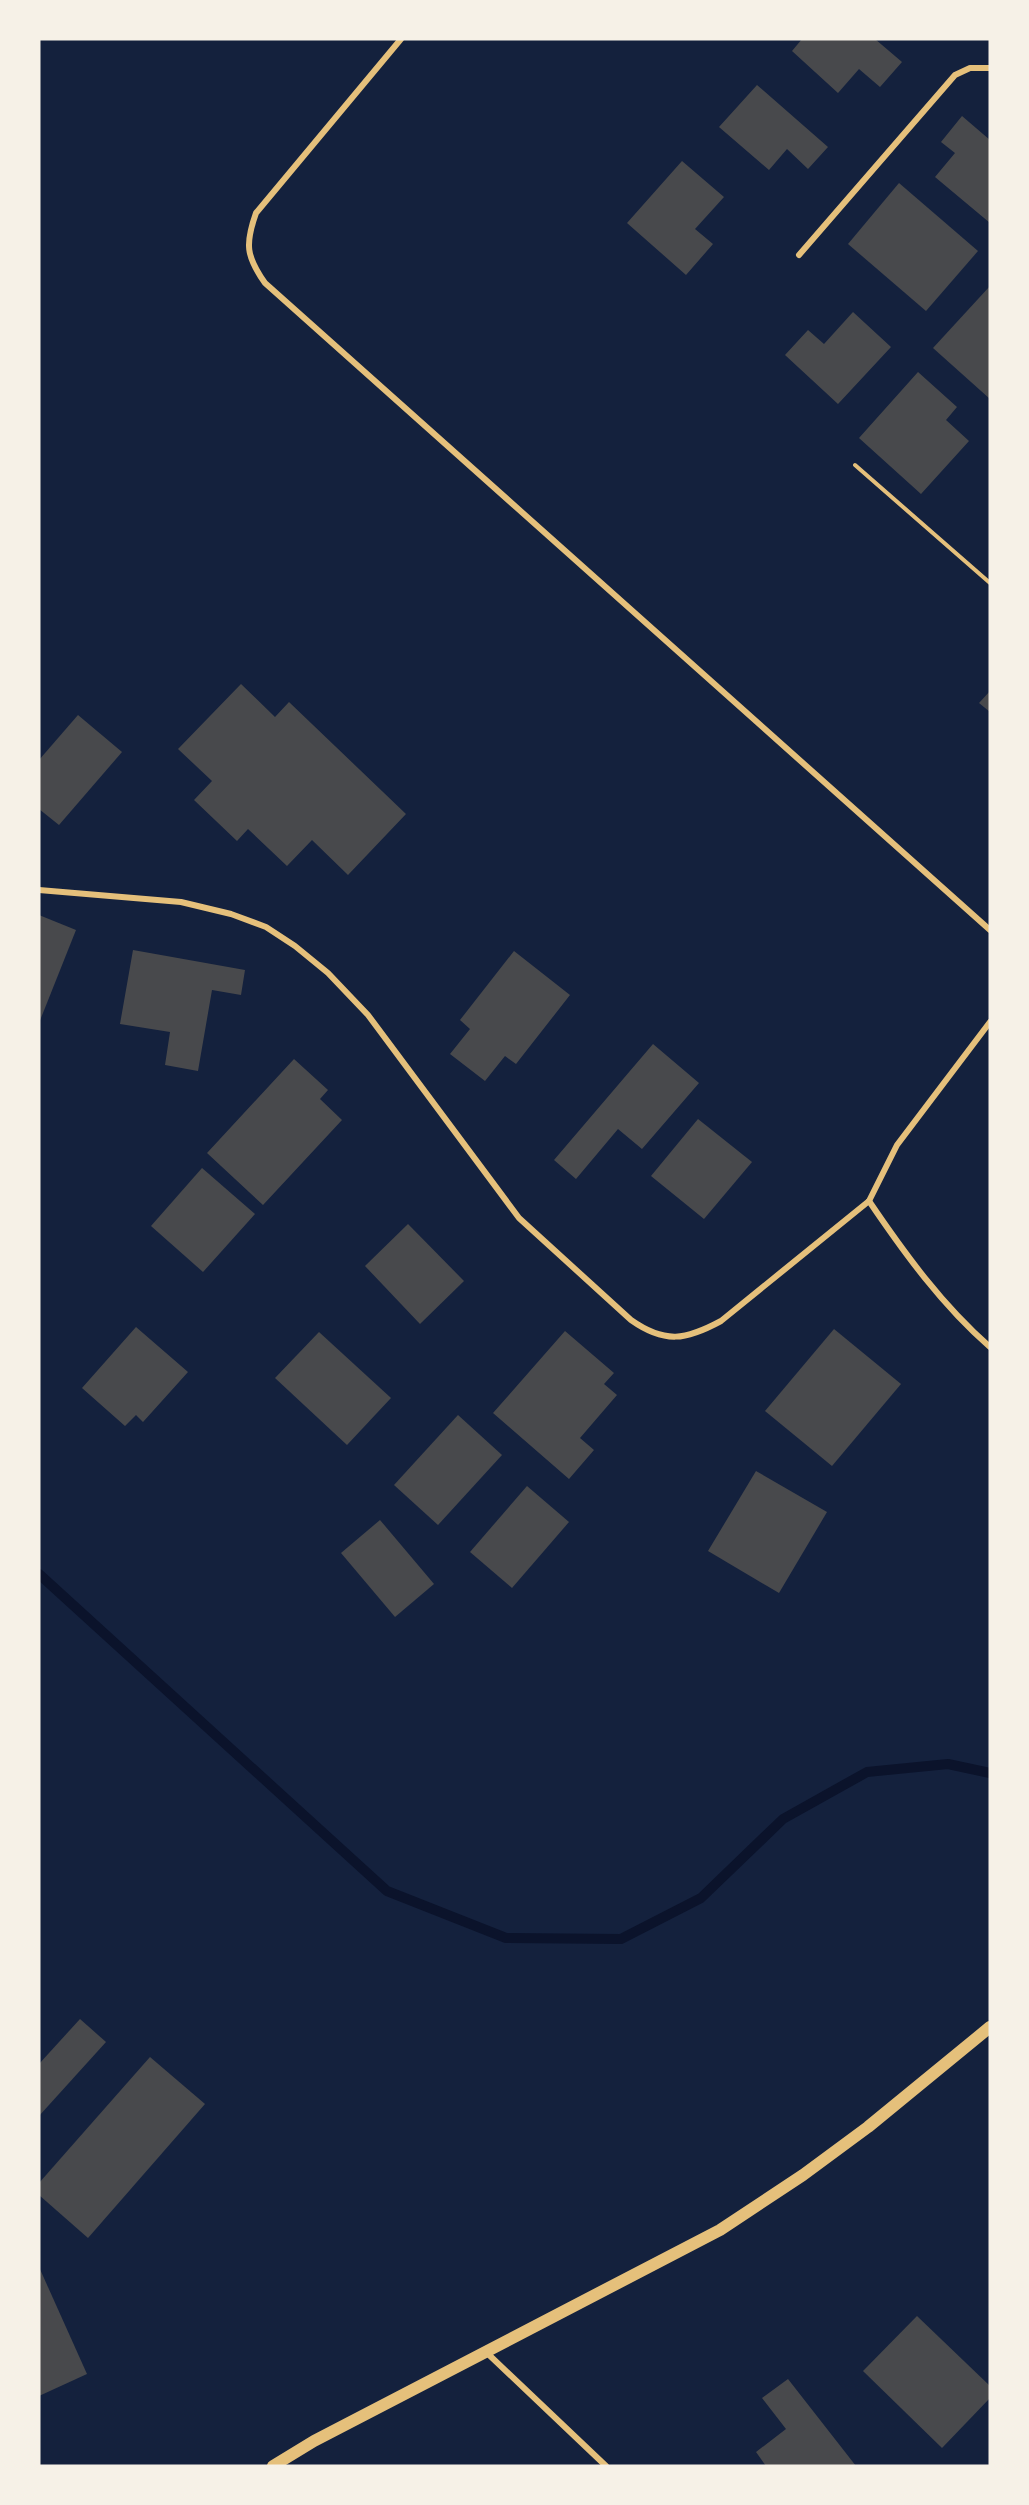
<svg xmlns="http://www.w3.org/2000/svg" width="1029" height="2505" viewBox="0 0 1029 2505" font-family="Roboto,sans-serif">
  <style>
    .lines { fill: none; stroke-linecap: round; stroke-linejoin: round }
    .stream { stroke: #0b132b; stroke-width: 10 }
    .building { fill: #48494c }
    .path { stroke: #e5c07b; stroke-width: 4 }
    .minor { stroke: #e5c07b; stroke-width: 6 }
    .secondary { stroke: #e5c07b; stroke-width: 12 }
  </style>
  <rect width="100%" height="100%" fill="#14213d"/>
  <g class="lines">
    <path class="stream" d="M 39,1574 L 387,1891 L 506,1938 L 621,1939 L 701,1898 L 783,1819 L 867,1772 L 948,1764 L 990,1773"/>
  </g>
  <g class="building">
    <path d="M 802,39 L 875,39 L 902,62 L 880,87 L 859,69 L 838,93 L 792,51 Z"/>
    <path d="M 757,85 L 828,147 L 808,169 L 787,149 L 769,170 L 719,127 Z"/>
    <path d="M 962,116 L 990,140 L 990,223 L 935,177 L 955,153 L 941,142 Z"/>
    <path d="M 682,161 L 724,197 L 695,229 L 713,244 L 686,275 L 627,223 Z"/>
    <path d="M 899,183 L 978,251 L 926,311 L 848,244 Z"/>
    <path d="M 990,286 L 990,399 L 933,348 Z"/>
    <path d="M 853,312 L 891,347 L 838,404 L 785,355 L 808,330 L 824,344 Z"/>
    <path d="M 918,372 L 957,407 L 946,420 L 969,441 L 921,494 L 859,438 Z"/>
    <path d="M 241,684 L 275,717 L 289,702 L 406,814 L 348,875 L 312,840 L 287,866 L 248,829 L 237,841 L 194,800 L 212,781 L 178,749 Z"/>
    <path d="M 990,691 L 990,712 L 979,703 Z"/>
    <path d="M 78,715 L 122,752 L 59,825 L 39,809 L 39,760 Z"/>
    <path d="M 39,915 L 76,930 L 39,1023 Z"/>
    <path d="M 133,950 L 245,970 L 241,995 L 212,990 L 198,1071 L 165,1065 L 170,1032 L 120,1024 Z"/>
    <path d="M 514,951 L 570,995 L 516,1064 L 505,1056 L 485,1081 L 450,1054 L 470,1029 L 460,1020 Z"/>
    <path d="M 653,1044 L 699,1083 L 642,1149 L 618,1129 L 576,1179 L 554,1160 Z"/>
    <path d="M 294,1059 L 328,1090 L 320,1099 L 342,1120 L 263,1205 L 207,1153 Z"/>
    <path d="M 698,1119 L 752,1162 L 704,1219 L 651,1176 Z"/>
    <path d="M 202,1168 L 255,1214 L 203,1272 L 151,1226 Z"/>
    <path d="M 408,1224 L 464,1281 L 420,1324 L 365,1266 Z"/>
    <path d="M 136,1327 L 188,1372 L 143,1422 L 136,1415 L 125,1426 L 82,1388 Z"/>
    <path d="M 834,1329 L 901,1384 L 832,1466 L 765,1411 Z"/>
    <path d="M 565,1331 L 614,1373 L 604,1384 L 617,1395 L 580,1438 L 594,1450 L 569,1479 L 493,1413 Z"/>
    <path d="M 319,1332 L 391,1398 L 347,1445 L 275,1378 Z"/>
    <path d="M 458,1415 L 502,1455 L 438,1525 L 394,1485 Z"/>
    <path d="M 756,1471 L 827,1512 L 779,1593 L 708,1551 Z"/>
    <path d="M 527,1486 L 569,1522 L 512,1588 L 470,1552 Z"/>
    <path d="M 380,1520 L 434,1584 L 395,1617 L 341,1553 Z"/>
    <path d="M 80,2019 L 106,2042 L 39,2116 L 39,2064 Z"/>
    <path d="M 150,2057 L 205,2104 L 88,2238 L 39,2195 L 39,2183 Z"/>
    <path d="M 39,2267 L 87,2374 L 39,2396 Z"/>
    <path d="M 917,2316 L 990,2386 L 990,2398 L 942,2448 L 863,2371 Z"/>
    <path d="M 788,2379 L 856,2466 L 766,2466 L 756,2452 L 786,2429 L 762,2398 Z"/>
  </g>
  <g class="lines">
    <path class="path" d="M 855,465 L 990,583"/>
    <g class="minor">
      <path d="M 401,39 L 256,213 C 245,244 246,256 265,283 L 990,930"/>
      <path d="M 799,255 L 955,75 L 970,68 L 990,68"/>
      <path d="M 39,890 L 181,902 L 231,914 L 266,927 L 295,946 L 328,973 L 368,1015 L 519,1218 L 631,1320 C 665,1344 686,1340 721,1321 L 869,1201 L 897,1145 L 990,1022"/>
      <path d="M 869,1201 C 905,1254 942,1305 990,1347"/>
      <path d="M 486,2352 L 606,2466"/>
    </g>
    <path class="secondary" d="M 273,2466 L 314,2441 L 720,2230 L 803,2175 L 868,2127 L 990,2027"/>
  </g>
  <rect width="1029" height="2505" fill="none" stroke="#f6f1e7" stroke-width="81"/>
</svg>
